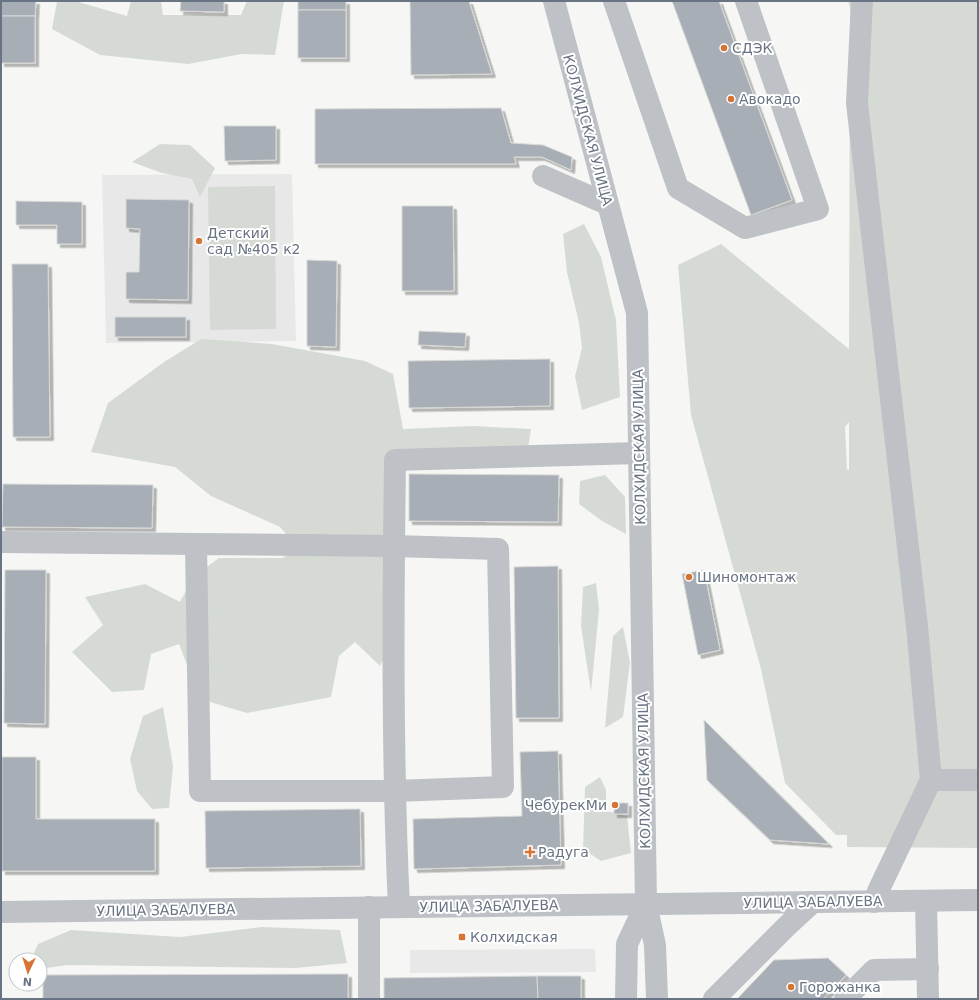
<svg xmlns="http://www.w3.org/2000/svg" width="979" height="1000" viewBox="0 0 979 1000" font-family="'DejaVu Sans',sans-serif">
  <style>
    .built { fill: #e7e8e7 }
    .green { fill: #d5dbd4; fill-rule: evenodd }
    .building { fill: #a8aeb5; stroke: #d8d8d7; filter: url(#shadow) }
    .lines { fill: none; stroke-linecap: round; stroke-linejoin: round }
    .minor { stroke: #bec1c6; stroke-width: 22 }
    .poi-dot { fill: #d67436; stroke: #fff; stroke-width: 1.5 }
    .labels { text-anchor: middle; stroke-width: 4; stroke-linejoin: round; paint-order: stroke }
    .poi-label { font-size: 14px; fill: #687383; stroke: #fff; text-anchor: start }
    .street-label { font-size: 14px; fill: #687383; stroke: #fff }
  </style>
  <defs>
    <filter id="shadow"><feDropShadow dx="3.5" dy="3.5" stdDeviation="0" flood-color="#0004"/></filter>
  </defs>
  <rect width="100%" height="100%" fill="#f6f7f4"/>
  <g class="built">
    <path d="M 292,174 L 296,341 L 106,343 L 102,175 Z"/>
    <path d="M 595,949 L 596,972 L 410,973 L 410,950 Z"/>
  </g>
  <g class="green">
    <path d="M 57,1 L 75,1 L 127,16 L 131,1 L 161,1 L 163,15 L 241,15 L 247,1 L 284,1 L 275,55 L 242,54 L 188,64 L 100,55 L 52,29 Z"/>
    <path d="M 848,1 L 978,1 L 978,848 L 847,847 L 847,835 L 836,835 L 785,783 L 761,669 L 691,415 L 678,265 L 721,244 L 849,349 L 850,8 ZM 849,422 L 849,470 L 848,470 L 847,469 L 845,427 Z"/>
    <path d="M 160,144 L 190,145 L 215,168 L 200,197 L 192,179 L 162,173 L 132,162 Z"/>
    <path d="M 275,186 L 276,329 L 210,330 L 208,187 Z"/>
    <path d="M 584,224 L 601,257 L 616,320 L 620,397 L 582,410 L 575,376 L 582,348 L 579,323 L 567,272 L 563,234 Z"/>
    <path d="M 201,339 L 272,344 L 365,361 L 393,374 L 403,429 L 473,426 L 531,429 L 528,448 L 395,469 L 394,576 L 398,629 L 380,666 L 355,642 L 339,656 L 331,697 L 247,713 L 200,699 L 179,644 L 151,654 L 144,690 L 112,692 L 72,652 L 103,625 L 85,597 L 145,584 L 180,602 L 193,577 L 219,558 L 282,558 L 299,549 L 280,527 L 211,496 L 175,467 L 91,452 L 108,403 L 164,362 Z"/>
    <path d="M 605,475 L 625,497 L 626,534 L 602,521 L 579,504 L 580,481 Z"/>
    <path d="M 596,583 L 599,610 L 591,692 L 581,626 L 583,587 Z"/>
    <path d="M 623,627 L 630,663 L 623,717 L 605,728 L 613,636 Z"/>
    <path d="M 163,707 L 173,766 L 169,808 L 152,809 L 137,791 L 130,759 L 143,716 Z"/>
    <path d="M 600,777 L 606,790 L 606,811 L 627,816 L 631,853 L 601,861 L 583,849 L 585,787 Z"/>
    <path d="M 262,927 L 340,930 L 347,963 L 296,968 L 67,965 L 40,969 L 40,960 L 31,960 L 38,944 L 71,930 L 180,937 Z"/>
  </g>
  <g class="building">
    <path d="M 1,1 L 36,1 L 35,16 L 1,16 Z"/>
    <path d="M 181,1 L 224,1 L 224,12 L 180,11 Z"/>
    <rect x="298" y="1" width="48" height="9"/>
    <path d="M 410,1 L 469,1 L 492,74 L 411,75 Z"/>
    <path d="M 672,1 L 719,1 L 792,200 L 751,215 Z"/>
    <rect x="298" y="10" width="48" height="48"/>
    <rect x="1" y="16" width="34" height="47"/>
    <path d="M 501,108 L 511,143 L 543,145 L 572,157 L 571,170 L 542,157 L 514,157 L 516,164 L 315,164 L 315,109 Z"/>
    <path d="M 224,126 L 276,126 L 276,160 L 225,161 Z"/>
    <path d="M 126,199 L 189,200 L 188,300 L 126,299 L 126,272 L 139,272 L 140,229 L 126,228 Z"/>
    <path d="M 16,201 L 82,202 L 82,244 L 57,244 L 57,225 L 16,225 Z"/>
    <path d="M 402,206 L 453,206 L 454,291 L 402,291 Z"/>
    <path d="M 307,260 L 337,261 L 336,347 L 307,346 Z"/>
    <path d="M 12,264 L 48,264 L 50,437 L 13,437 Z"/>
    <rect x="115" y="317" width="71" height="20"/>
    <path d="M 419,331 L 466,333 L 465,347 L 418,345 Z"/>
    <path d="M 550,359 L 550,406 L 409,408 L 408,361 Z"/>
    <path d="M 409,474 L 559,475 L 558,522 L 409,521 Z"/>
    <path d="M 3,484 L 153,485 L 152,528 L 2,527 Z"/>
    <path d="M 558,566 L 559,718 L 516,718 L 514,567 Z"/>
    <path d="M 5,570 L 46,570 L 45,724 L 4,723 Z"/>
    <path d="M 704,570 L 720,650 L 698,655 L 682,574 Z"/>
    <path d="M 704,720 L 829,844 L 770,840 L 707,780 Z"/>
    <path d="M 558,751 L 561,865 L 414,869 L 413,819 L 522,816 L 520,752 Z"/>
    <path d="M 2,757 L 36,757 L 36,819 L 155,819 L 155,871 L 2,871 Z"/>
    <rect x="614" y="803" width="14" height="11"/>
    <path d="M 360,809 L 361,866 L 206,868 L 205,811 Z"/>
    <path d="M 828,958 L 846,975 L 823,999 L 737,999 L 774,960 Z"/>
    <path d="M 348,974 L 348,999 L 43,999 L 43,975 Z"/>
    <path d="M 537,976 L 538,999 L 384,999 L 384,978 Z"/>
    <path d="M 537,976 L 581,976 L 581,999 L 538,999 Z"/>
  </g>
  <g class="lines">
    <g class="minor">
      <path d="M 554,1 L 637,313 L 646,904 L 655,945 L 657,999"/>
      <path d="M 614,1 L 678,188 L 745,228 L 818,209 L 746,1"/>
      <path d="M 862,1 L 857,103 L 917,626 L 931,780"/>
      <path d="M 543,176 L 607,204"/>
      <path d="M 1,542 L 196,544 L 200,791 L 394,791 L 503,787 L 498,549 L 393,546 L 196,544"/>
      <path d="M 926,901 L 928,999"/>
      <path d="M 874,902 L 879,889 L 931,780 L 978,780"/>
      <path d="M 369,907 L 369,999"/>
      <path d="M 399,907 C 392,758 393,609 395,460 L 639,453"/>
      <path d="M 1,912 L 978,900"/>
      <path d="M 626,999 L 627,944 L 646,904"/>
      <path d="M 714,999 L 787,926 L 813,902"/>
      <path d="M 845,999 L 874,970 L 928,969"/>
    </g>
  </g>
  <g class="poi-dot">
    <circle cx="724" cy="48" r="4"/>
    <circle cx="731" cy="99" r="4"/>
    <circle cx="199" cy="241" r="4"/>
    <circle cx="689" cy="577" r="4"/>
    <circle cx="615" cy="805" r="4"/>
    <path d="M528 846h4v4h4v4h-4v4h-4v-4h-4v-4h4z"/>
    <rect x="458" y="933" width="8" height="8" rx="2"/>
    <circle cx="791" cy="987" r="4"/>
  </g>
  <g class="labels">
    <g class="poi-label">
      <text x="732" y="53">СДЭК</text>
      <text x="739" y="104">Авокадо</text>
      <text x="207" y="238">Детский<tspan x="207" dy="16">сад №405 к2</tspan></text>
      <text x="697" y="582">Шиномонтаж</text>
      <text x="607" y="810" text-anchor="end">ЧебурекМи</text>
      <text x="538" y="857">Радуга</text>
      <text x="470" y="942">Колхидская</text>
      <text x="799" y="992">Горожанка</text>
    </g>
    <g class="street-label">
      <text transform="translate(588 130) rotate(75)" y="5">КОЛХИДСКАЯ УЛИЦА</text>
      <text transform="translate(639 447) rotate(-91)" y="5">КОЛХИДСКАЯ УЛИЦА</text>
      <text transform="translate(644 771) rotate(-91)" y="5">КОЛХИДСКАЯ УЛИЦА</text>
      <text transform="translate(813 902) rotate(-1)" y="5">УЛИЦА ЗАБАЛУЕВА</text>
      <text transform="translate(489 906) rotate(-1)" y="5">УЛИЦА ЗАБАЛУЕВА</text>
      <text transform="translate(166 910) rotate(-1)" y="5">УЛИЦА ЗАБАЛУЕВА</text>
    </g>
  </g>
  <rect width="979" height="1000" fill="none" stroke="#687383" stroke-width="4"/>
  <g transform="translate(28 972) rotate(184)"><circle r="19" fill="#ffffff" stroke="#c3c7cd"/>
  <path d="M0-3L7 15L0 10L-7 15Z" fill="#d67436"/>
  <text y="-6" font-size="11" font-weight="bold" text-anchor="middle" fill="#687383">N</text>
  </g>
</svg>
